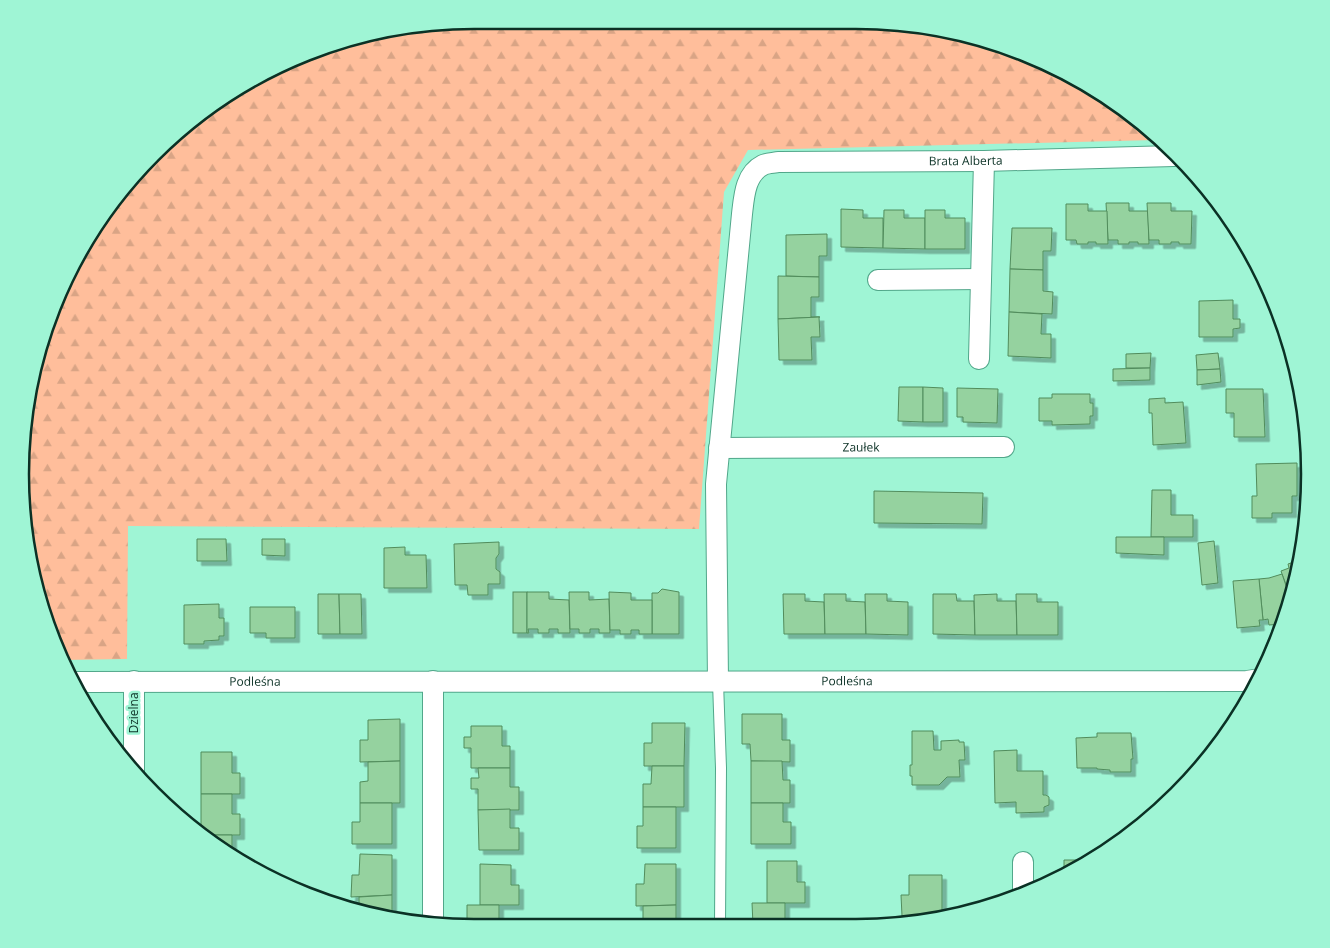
<svg xmlns="http://www.w3.org/2000/svg" width="1330" height="948" viewBox="0 0 1330 948" font-family="'Open Sans',sans-serif">
  <style>
    .forest { fill: url(#forest-firs) }
    .building { fill: #95d29f; stroke: #518c5c; filter: url(#shadow) }
    .lines { fill: none; stroke-linecap: round; stroke-linejoin: round }
    .service-casing { stroke: #51a78a; stroke-width: 12 }
    .minor-casing { stroke: #51a78a; stroke-width: 22 }
    .service { stroke: #fff; stroke-width: 10 }
    .minor { stroke: #fff; stroke-width: 20 }
    .labels { text-anchor: middle; stroke-width: 5; stroke-linejoin: round; paint-order: stroke }
    .street-label { font-size: 12px; fill: #0b3125; stroke: #9ff5d5 }
    .rim { fill: none; stroke: #0b3125; stroke-width: 2.5 }
  </style>
  <defs>
    <pattern id="forest-firs" width="22" height="20" patternUnits="userSpaceOnUse" patternTransform="scale(1.25)"><rect width="22" height="20" fill="#ffbe9b"/><path d="M5 1l3.5 6h-7zM16 11l3.5 6h-7z" fill="#d9a485"/></pattern>
    <filter id="shadow"><feDropShadow dx="4.5" dy="4.5" stdDeviation="0" flood-color="#0004"/></filter>
  </defs>
  <rect width="100%" height="100%" fill="#9ff5d5"/>
  <path class="forest" d="M 474,20 L 856,20 L 945,29 L 1083,81 L 1155,140 L 748,150 L 724,192 L 699,529 L 128,526 L 127,659 L 62,660 L 55,648 L 24,533 L 24,414 L 67,273 L 132,175 L 222,96 L 356,36 Z"/>
  <g class="building">
    <path d="M 1106,203 L 1129,203 L 1129,211 L 1148,211 L 1149,244 L 1138,244 L 1138,242 L 1129,242 L 1129,244 L 1118,244 L 1118,240 L 1108,240 Z"/>
    <path d="M 1147,203 L 1171,203 L 1171,211 L 1192,211 L 1191,244 L 1179,244 L 1179,242 L 1171,242 L 1171,244 L 1159,244 L 1159,240 L 1149,240 Z"/>
    <path d="M 1066,204 L 1088,204 L 1088,211 L 1107,211 L 1108,244 L 1096,244 L 1096,242 L 1088,242 L 1088,244 L 1077,244 L 1076,240 L 1066,240 Z"/>
    <path d="M 841,209 L 863,210 L 863,218 L 883,218 L 883,248 L 841,247 Z"/>
    <path d="M 884,210 L 904,210 L 904,218 L 925,218 L 925,249 L 883,248 Z"/>
    <path d="M 925,210 L 945,210 L 945,218 L 965,218 L 965,249 L 925,249 Z"/>
    <path d="M 1012,228 L 1052,228 L 1051,251 L 1043,251 L 1043,270 L 1010,269 Z"/>
    <path d="M 827,234 L 827,256 L 819,256 L 819,277 L 786,276 L 786,235 Z"/>
    <path d="M 1010,269 L 1043,270 L 1043,291 L 1053,292 L 1052,314 L 1009,312 Z"/>
    <path d="M 778,276 L 819,277 L 819,297 L 811,297 L 811,317 L 820,317 L 778,319 Z"/>
    <path d="M 1233,300 L 1233,319 L 1240,319 L 1240,328 L 1233,329 L 1233,337 L 1199,337 L 1199,301 Z"/>
    <path d="M 1009,312 L 1042,314 L 1041,334 L 1051,334 L 1051,358 L 1008,356 Z"/>
    <path d="M 819,317 L 820,337 L 811,337 L 812,360 L 779,360 L 778,319 Z"/>
    <path d="M 1151,353 L 1150,368 L 1126,368 L 1126,354 Z"/>
    <path d="M 1218,353 L 1220,369 L 1197,370 L 1196,355 Z"/>
    <path d="M 1150,368 L 1150,380 L 1113,381 L 1113,369 Z"/>
    <path d="M 1220,369 L 1221,382 L 1197,385 L 1197,370 Z"/>
    <path d="M 899,387 L 923,387 L 923,422 L 898,421 Z"/>
    <path d="M 923,387 L 943,388 L 943,422 L 923,422 Z"/>
    <path d="M 957,388 L 998,389 L 997,423 L 963,422 L 963,417 L 957,417 Z"/>
    <path d="M 1226,389 L 1263,389 L 1265,437 L 1234,437 L 1234,413 L 1226,413 Z"/>
    <path d="M 1052,394 L 1090,394 L 1090,403 L 1093,403 L 1093,416 L 1090,416 L 1090,424 L 1052,425 L 1052,421 L 1039,421 L 1039,398 L 1052,398 Z"/>
    <path d="M 1165,398 L 1165,403 L 1183,402 L 1186,443 L 1153,445 L 1152,413 L 1149,413 L 1149,399 Z"/>
    <path d="M 1297,463 L 1297,496 L 1292,496 L 1292,513 L 1272,513 L 1272,518 L 1252,518 L 1252,496 L 1257,496 L 1256,464 Z"/>
    <path d="M 1152,490 L 1171,490 L 1171,515 L 1193,515 L 1193,537 L 1151,537 Z"/>
    <path d="M 874,491 L 983,493 L 982,524 L 874,523 Z"/>
    <path d="M 1116,537 L 1164,537 L 1164,555 L 1116,553 Z"/>
    <path d="M 197,539 L 226,539 L 227,561 L 197,561 Z"/>
    <path d="M 262,539 L 285,539 L 285,556 L 262,555 Z"/>
    <path d="M 1214,541 L 1218,583 L 1202,585 L 1198,543 Z"/>
    <path d="M 499,542 L 499,554 L 496,558 L 496,569 L 500,572 L 500,584 L 488,584 L 488,595 L 468,595 L 467,585 L 455,585 L 454,544 Z"/>
    <path d="M 405,547 L 405,555 L 426,555 L 427,588 L 384,588 L 384,548 Z"/>
    <path d="M 1300,560 L 1294,592 L 1293,595 L 1290,596 L 1281,571 L 1289,568 L 1288,564 Z"/>
    <path d="M 1282,574 L 1291,600 L 1282,624 L 1269,625 L 1268,619 L 1263,620 L 1259,579 L 1269,578 Z"/>
    <path d="M 1259,579 L 1263,620 L 1259,620 L 1260,626 L 1237,628 L 1233,581 Z"/>
    <path d="M 662,589 L 679,592 L 679,634 L 652,634 L 652,593 L 658,593 Z"/>
    <rect x="513" y="592" width="14" height="41"/>
    <path d="M 527,592 L 549,592 L 549,599 L 569,600 L 570,633 L 558,633 L 558,629 L 549,629 L 549,633 L 538,633 L 538,629 L 528,629 L 529,633 L 527,633 Z"/>
    <path d="M 569,592 L 589,592 L 589,600 L 609,599 L 610,633 L 599,633 L 599,629 L 590,629 L 590,633 L 579,633 L 579,629 L 570,629 Z"/>
    <path d="M 609,592 L 631,593 L 631,600 L 652,600 L 652,634 L 639,634 L 639,630 L 631,630 L 631,634 L 620,634 L 620,630 L 610,630 Z"/>
    <path d="M 318,594 L 339,594 L 340,634 L 318,634 Z"/>
    <path d="M 339,594 L 361,594 L 362,634 L 340,634 Z"/>
    <path d="M 783,594 L 805,594 L 805,601 L 824,602 L 825,634 L 784,634 Z"/>
    <path d="M 824,594 L 846,594 L 846,601 L 865,602 L 866,634 L 825,634 Z"/>
    <path d="M 865,594 L 887,594 L 887,601 L 908,602 L 908,635 L 866,634 Z"/>
    <path d="M 933,594 L 956,594 L 957,601 L 974,601 L 975,635 L 933,634 Z"/>
    <path d="M 997,594 L 997,601 L 1016,601 L 1017,635 L 975,635 L 974,595 Z"/>
    <path d="M 1016,594 L 1037,594 L 1037,602 L 1058,602 L 1058,635 L 1017,635 Z"/>
    <path d="M 219,604 L 219,618 L 224,618 L 224,636 L 219,636 L 219,640 L 204,641 L 204,644 L 184,644 L 184,605 Z"/>
    <path d="M 250,607 L 295,607 L 295,638 L 266,638 L 266,633 L 250,633 Z"/>
    <path d="M 742,714 L 782,714 L 782,740 L 790,740 L 790,762 L 751,761 L 750,744 L 742,744 Z"/>
    <path d="M 400,719 L 400,761 L 360,762 L 360,740 L 368,740 L 368,720 Z"/>
    <path d="M 652,723 L 685,723 L 684,766 L 644,766 L 644,743 L 652,743 Z"/>
    <path d="M 471,726 L 502,726 L 502,746 L 510,746 L 510,768 L 471,768 L 471,748 L 464,748 L 464,737 L 471,737 Z"/>
    <path d="M 912,731 L 933,731 L 934,750 L 941,750 L 941,741 L 959,740 L 959,742 L 964,742 L 965,760 L 959,760 L 960,777 L 947,777 L 939,785 L 912,785 L 912,776 L 910,776 L 910,765 L 912,765 Z"/>
    <path d="M 1097,733 L 1131,733 L 1133,759 L 1131,759 L 1131,772 L 1110,772 L 1110,770 L 1097,769 L 1097,768 L 1077,768 L 1076,738 L 1097,737 Z"/>
    <path d="M 1017,750 L 1017,771 L 1043,771 L 1043,795 L 1046,795 L 1049,797 L 1049,805 L 1044,807 L 1044,812 L 1016,813 L 1016,802 L 995,803 L 994,751 Z"/>
    <path d="M 201,752 L 232,752 L 232,773 L 240,773 L 240,794 L 201,794 Z"/>
    <path d="M 400,761 L 400,803 L 360,803 L 360,782 L 368,781 L 368,762 Z"/>
    <path d="M 751,761 L 782,761 L 783,780 L 790,780 L 790,803 L 751,803 Z"/>
    <path d="M 652,766 L 684,766 L 684,807 L 643,807 L 643,784 L 651,784 Z"/>
    <path d="M 478,768 L 510,768 L 510,787 L 519,787 L 519,810 L 478,810 L 478,789 L 471,789 L 471,778 L 479,778 Z"/>
    <path d="M 201,794 L 232,794 L 232,814 L 240,814 L 240,835 L 201,835 Z"/>
    <path d="M 360,803 L 392,803 L 392,844 L 352,844 L 352,822 L 360,822 Z"/>
    <path d="M 751,803 L 783,803 L 783,822 L 791,822 L 791,844 L 751,844 Z"/>
    <path d="M 643,807 L 676,807 L 676,848 L 637,848 L 637,826 L 643,826 Z"/>
    <path d="M 510,809 L 510,828 L 519,828 L 519,850 L 479,850 L 478,810 Z"/>
    <path d="M 201,835 L 232,835 L 232,855 L 240,855 L 240,860 Z"/>
    <path d="M 360,854 L 392,855 L 392,895 L 351,897 L 352,875 L 359,875 Z"/>
    <path d="M 1064,860 L 1089,860 L 1064,876 Z"/>
    <path d="M 767,861 L 797,861 L 797,882 L 805,882 L 805,903 L 767,903 Z"/>
    <path d="M 480,864 L 511,865 L 511,885 L 519,885 L 519,905 L 480,905 Z"/>
    <path d="M 645,864 L 676,864 L 676,905 L 636,906 L 636,884 L 644,884 Z"/>
    <path d="M 909,875 L 942,875 L 942,915 L 902,916 L 901,895 L 909,895 Z"/>
    <path d="M 392,895 L 392,918 L 359,913 L 359,897 Z"/>
    <path d="M 752,903 L 785,903 L 785,923 L 793,923 L 793,925 L 753,925 Z"/>
    <path d="M 467,905 L 499,905 L 499,926 L 506,927 L 467,927 Z"/>
    <path d="M 676,905 L 676,926 L 643,926 L 643,906 Z"/>
    <path d="M 946,915 L 913,924 L 913,916 Z"/>
  </g>
  <g class="lines">
    <defs>
      <path id="service" d="M 718,682 L 721,768 L 720,925"/>
      <g id="minor">
        <path d="M 878,280 L 981,279"/>
        <path d="M 979,359 L 984,161"/>
        <path id="s1" d="M 719,448 L 1004,447"/>
        <path d="M 134,681 L 134,775"/>
        <path id="s2" d="M 76,682 L 1247,681 L 1260,679"/>
        <path id="s3" d="M 718,682 L 716,484 L 742,214 C 744,197 745,174 763,165 C 767,163 774,163 778,162 L 984,161 L 1174,156"/>
        <path d="M 1023,892 L 1023,862"/>
        <path d="M 433,925 L 433,681"/>
      </g>
    </defs>
    <use href="#service" class="service-casing"/>
    <use href="#minor" class="minor-casing"/>
    <use href="#service" class="service"/>
    <use href="#minor" class="minor"/>
  </g>
  <g class="labels">
    <g class="street-label">
      <text dy="4" stroke="none"><textPath href="#s3" startOffset="728">Brata Alberta</textPath></text>
      <text dy="4" stroke="none"><textPath href="#s1" startOffset="142">Zaułek</textPath></text>
      <text dy="4" stroke="none"><textPath href="#s2" startOffset="179">Podleśna</textPath></text>
      <text dy="4" stroke="none"><textPath href="#s2" startOffset="771">Podleśna</textPath></text>
      <text transform="translate(134 713) rotate(-90)" y="4">Dzielna</text>
    </g>
  </g>
  <path d="M0 0H1330V948H0ZM474 29H856A445 445 0 0 1 1301 474V474A445 445 0 0 1 856 919H474A445 445 0 0 1 29 474V474A445 445 0 0 1 474 29Z" fill="#9ff5d5" fill-rule="evenodd"/>
  <path class="rim" d="M474 29H856A445 445 0 0 1 1301 474V474A445 445 0 0 1 856 919H474A445 445 0 0 1 29 474V474A445 445 0 0 1 474 29Z"/>
</svg>
